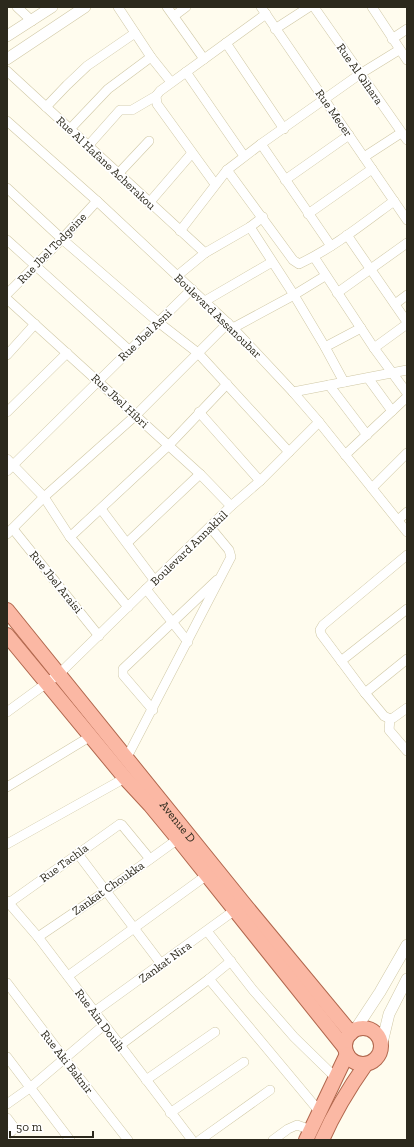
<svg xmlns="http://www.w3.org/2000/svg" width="414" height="1147" viewBox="0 0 414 1147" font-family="'Zilla Slab',serif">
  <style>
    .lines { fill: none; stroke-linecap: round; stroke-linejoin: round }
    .minor-casing { stroke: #d0c8a5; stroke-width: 10 }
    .tertiary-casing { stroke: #d0c8a5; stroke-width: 12 }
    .primary-casing { stroke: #b1674d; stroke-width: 16 }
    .minor { stroke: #fff; stroke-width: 9 }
    .tertiary { stroke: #fff; stroke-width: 11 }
    .primary { stroke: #fbb8a4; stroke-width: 14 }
    .labels { text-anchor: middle; stroke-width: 3.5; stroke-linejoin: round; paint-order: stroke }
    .street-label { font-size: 12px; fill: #2c291c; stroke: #fff }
  </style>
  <rect width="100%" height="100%" fill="#fffcee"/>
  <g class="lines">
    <defs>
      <g id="minor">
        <path d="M 17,7 L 32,21"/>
        <path d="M 118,7 L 151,57 L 171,82"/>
        <path d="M 167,7 L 204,59"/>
        <path d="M 261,7 L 407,220"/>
        <path d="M 314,7 L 407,140"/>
        <path d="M 372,7 L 407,60"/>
        <path d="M 174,16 L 186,7"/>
        <path d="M 275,29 L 309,7"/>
        <path d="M 392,39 L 407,29"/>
        <path d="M 226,43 L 284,129"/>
        <path d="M 7,71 L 205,253"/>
        <path d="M 186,72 L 244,156"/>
        <path d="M 46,107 L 67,85 L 87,66 L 135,33"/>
        <path d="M 7,121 L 97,201 L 233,328 L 293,392 L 319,422 L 407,532"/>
        <path d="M 70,129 L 108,89 L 151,57"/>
        <path d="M 261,144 L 331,246"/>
        <path d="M 88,146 L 120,110 L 132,110 L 156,96"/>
        <path d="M 364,157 L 401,133"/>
        <path d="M 227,170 L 293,260 L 299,264 C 333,248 364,223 394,201"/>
        <path d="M 118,174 L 149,141"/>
        <path d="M 285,180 L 349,135"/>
        <path d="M 215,184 L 157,104 L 156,96 L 160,91 L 266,14"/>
        <path d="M 7,188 L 62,239 L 158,322 L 198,353 L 289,452"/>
        <path d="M 149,203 L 192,153"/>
        <path d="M 308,214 L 372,169"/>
        <path d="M 250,227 L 294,295 L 325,347 L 344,382"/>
        <path d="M 180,231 L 227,170 L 261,144 L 360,74 L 399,50"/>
        <path d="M 347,235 L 407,322"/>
        <path d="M 7,240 L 129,350"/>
        <path d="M 314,257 L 374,348 L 407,393"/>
        <path d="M 177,276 L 205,253 L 250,227 L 263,217"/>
        <path d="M 337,293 L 407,243"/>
        <path d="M 7,294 L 62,239 L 97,201"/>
        <path d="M 7,299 L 200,474 L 231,506"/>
        <path d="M 205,301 L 272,262"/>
        <path d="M 395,304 L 407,295"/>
        <path d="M 233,328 L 294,295 L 325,276"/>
        <path d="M 325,347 L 361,328"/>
        <path d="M 374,348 L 407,324"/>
        <path d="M 7,355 L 35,324"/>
        <path d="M 368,378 L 392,411"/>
        <path d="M 329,385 L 367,435"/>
        <path d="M 293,392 L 407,370"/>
        <path d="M 7,412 L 67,353"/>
        <path d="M 199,412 L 260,481"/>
        <path d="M 345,455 L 407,397"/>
        <path d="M 7,459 L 44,497 L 70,537 L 128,607"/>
        <path d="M 7,471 L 192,289"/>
        <path d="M 372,488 L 407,453"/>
        <path d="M 101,509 L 155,581"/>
        <path d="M 398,520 L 407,512"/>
        <path d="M 13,529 L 99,636"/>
        <path d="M 7,534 L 44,497 L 135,416 L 228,323"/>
        <path d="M 70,537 L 169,445 L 227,384"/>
        <path d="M 127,543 L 200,474"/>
        <path d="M 146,589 L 188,642"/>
        <path d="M 341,661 L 407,609"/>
        <path d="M 365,693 L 407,659"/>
        <path d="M 153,710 L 123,675 L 123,669 L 217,580"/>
        <path d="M 7,712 L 59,674 L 231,506 L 260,481 L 319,422"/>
        <path d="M 390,719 L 384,716 L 365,693 L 321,634 L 320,630 L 323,625 L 407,555"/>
        <path d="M 390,719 L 389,730 L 407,751"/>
        <path d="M 390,719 L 393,718 L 407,708"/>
        <path d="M 126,759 L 231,557 L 229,550 L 210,527"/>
        <path d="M 7,787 L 91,736"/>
        <path d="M 7,844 L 125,778"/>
        <path d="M 78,854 L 162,965"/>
        <path d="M 7,901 L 38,937 L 192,1140"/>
        <path d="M 9,903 L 120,824 L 122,825 L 150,859"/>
        <path d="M 207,931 L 253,990 L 294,1037 L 336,1078"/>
        <path d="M 38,937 L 106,891 L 178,839"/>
        <path d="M 68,976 L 207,875"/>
        <path d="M 209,979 L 319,1111"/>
        <path d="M 7,983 L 64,1058 L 128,1140"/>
        <path d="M 94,1012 L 235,910"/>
        <path d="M 119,1046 L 209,979 L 231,961"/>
        <path d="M 7,1057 L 70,1140"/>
        <path d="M 146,1080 L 215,1032"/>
        <path d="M 7,1104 L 31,1087 L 104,1025"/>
        <path d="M 170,1113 L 244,1062"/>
        <path d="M 7,1118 L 13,1126 L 12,1131 L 7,1135"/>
        <path d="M 200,1140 L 270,1090"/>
        <path d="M 273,1140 L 288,1129 L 297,1125 L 311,1130"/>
      </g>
      <g id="tertiary">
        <path d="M 7,36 L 52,7"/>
        <path d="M 7,59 L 85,7"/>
        <path d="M 355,1030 L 380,992 L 407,945"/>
        <path d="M 382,1043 L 389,1014 L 407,979"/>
      </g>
      <g id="primary">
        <path id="s1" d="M 7,610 L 245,905 L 351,1033"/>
        <path d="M 7,635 L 125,778 L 150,805 L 178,839 L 345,1048"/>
        <circle cx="363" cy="1046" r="18"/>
        <path d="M 306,1140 L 347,1054"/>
        <path d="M 322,1140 C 334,1113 349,1088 366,1064"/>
      </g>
    </defs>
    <use href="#minor" class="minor-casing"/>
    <use href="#tertiary" class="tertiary-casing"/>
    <use href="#primary" class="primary-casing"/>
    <use href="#minor" class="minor"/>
    <use href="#tertiary" class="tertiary"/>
    <use href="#primary" class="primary"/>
  </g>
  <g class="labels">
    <g class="street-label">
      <text transform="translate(360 74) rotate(55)" y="4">Rue Al Qihara</text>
      <text transform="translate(334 113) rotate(55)" y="4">Rue Mecer</text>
      <text transform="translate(106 163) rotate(43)" y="4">Rue Al Hafane Acherakou</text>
      <text transform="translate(52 248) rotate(-46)" y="4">Rue Jbel Todgeine</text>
      <text transform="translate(218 316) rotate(44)" y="4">Boulevard Assanoubar</text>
      <text transform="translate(145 335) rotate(-44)" y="4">Rue Jbel Asni</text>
      <text transform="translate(120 401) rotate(43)" y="4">Rue Jbel Hibri</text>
      <text transform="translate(189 548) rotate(-44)" y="4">Boulevard Annakhil</text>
      <text transform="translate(56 582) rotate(51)" y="4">Rue Jbel Araisi</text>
      <text dy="4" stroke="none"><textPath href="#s1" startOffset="272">Avenue D</textPath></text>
      <text transform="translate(64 863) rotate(-36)" y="4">Rue Tachla</text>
      <text transform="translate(108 888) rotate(-35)" y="4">Zankat Choukka</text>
      <text transform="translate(165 962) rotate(-36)" y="4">Zankat Nira</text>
      <text transform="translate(100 1020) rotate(53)" y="4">Rue Ain Douih</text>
      <text transform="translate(67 1062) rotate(52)" y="4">Rue Aki Baknir</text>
    </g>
  </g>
  <rect width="414" height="1147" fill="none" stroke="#2c291c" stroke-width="16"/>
  <path d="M10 1131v6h83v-6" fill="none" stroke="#2c291c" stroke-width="2"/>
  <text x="16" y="1131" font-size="12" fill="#2c291c" stroke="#ffffff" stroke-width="3" paint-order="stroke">50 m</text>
</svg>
